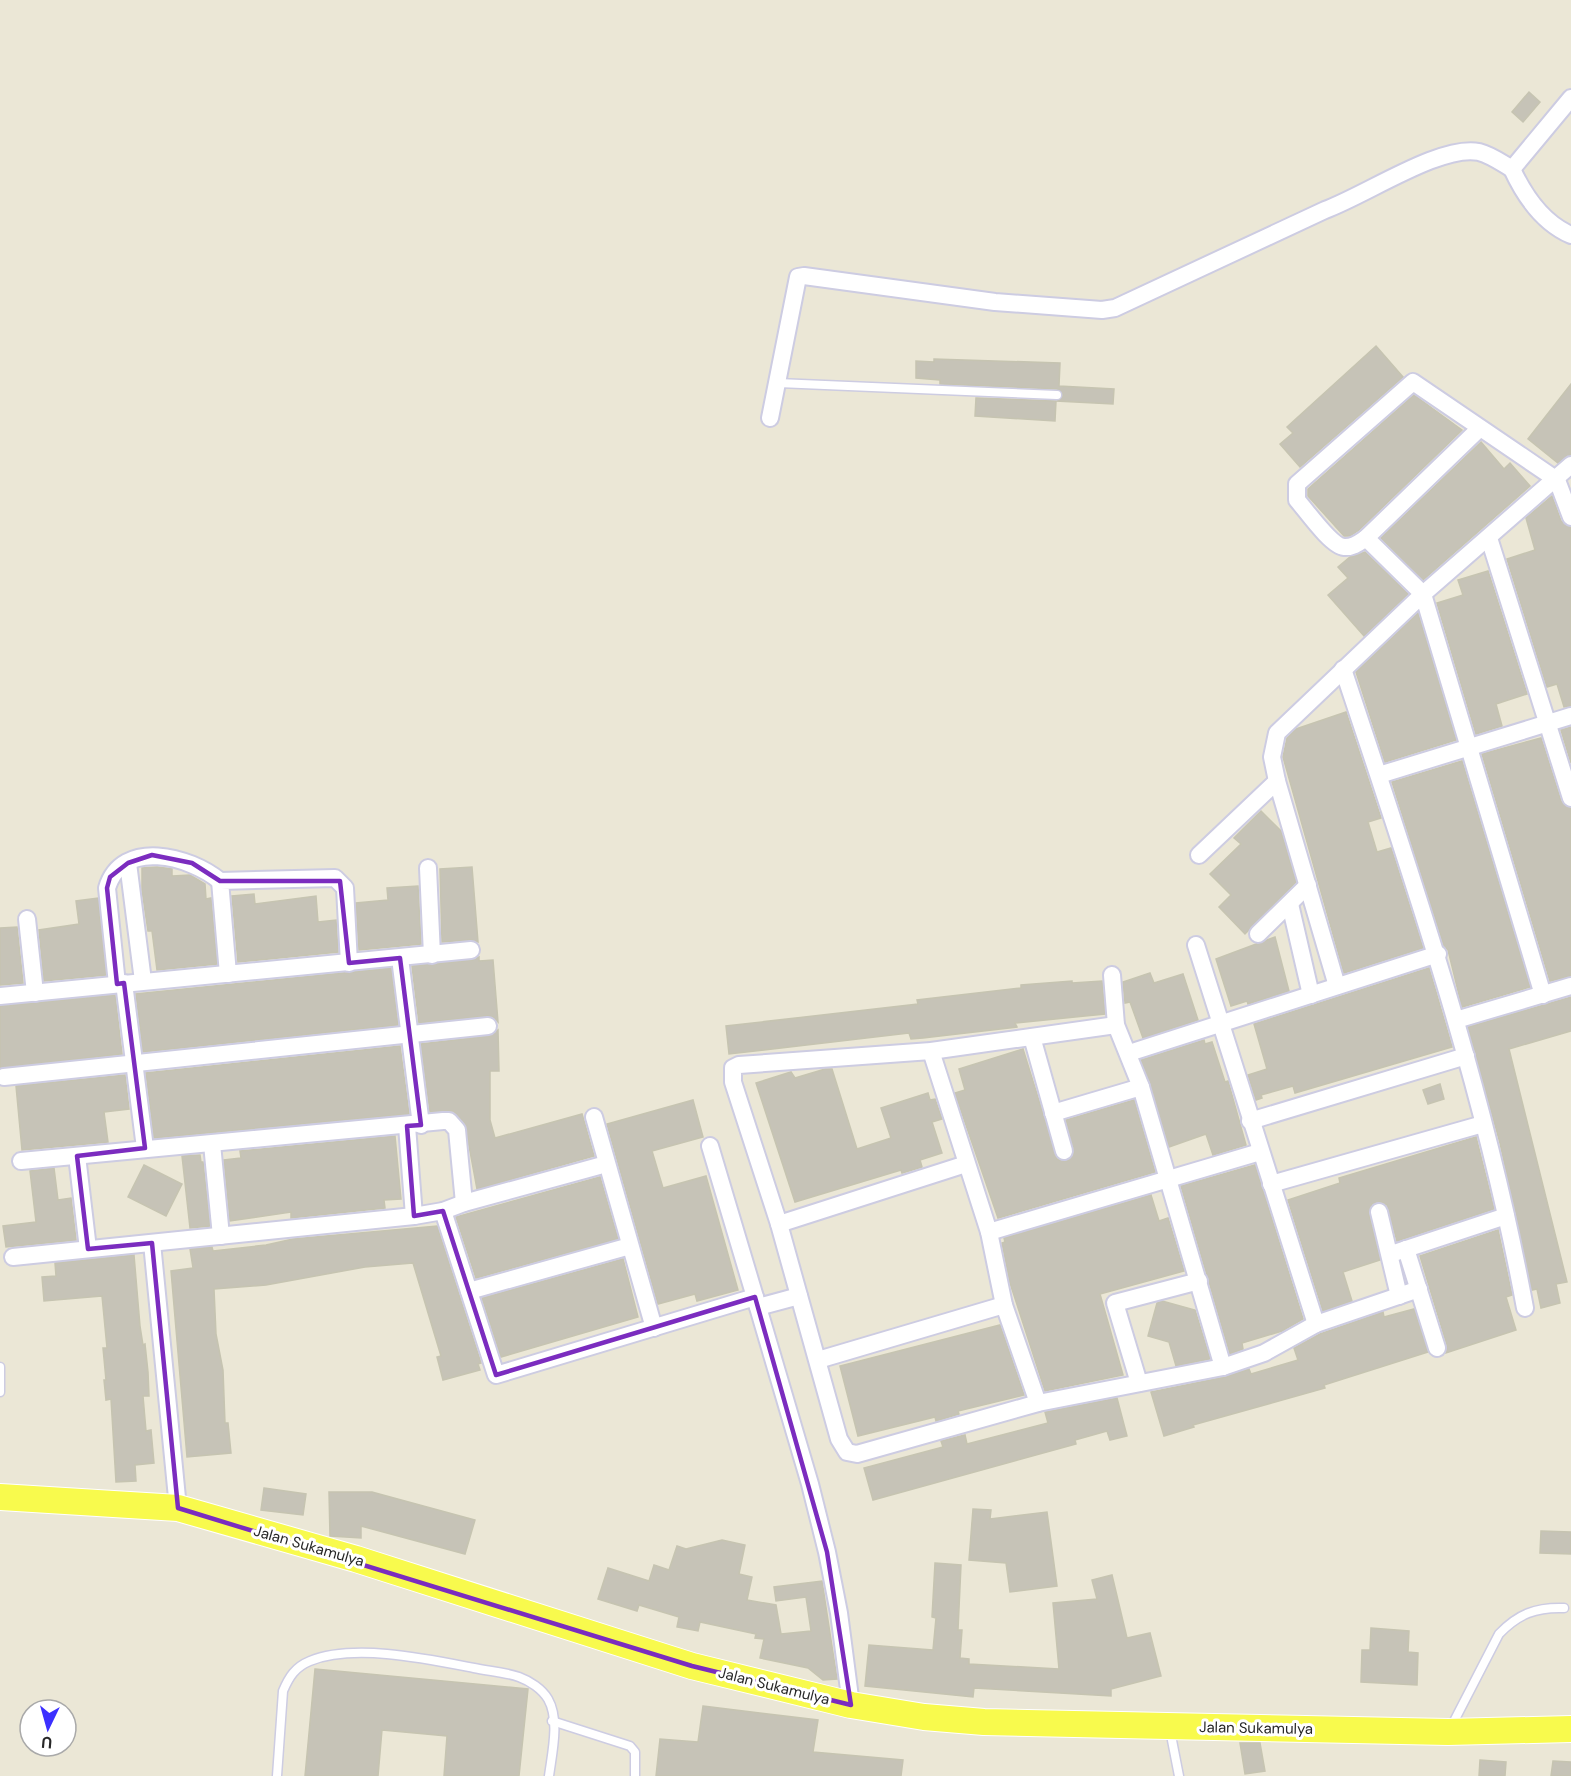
<svg xmlns="http://www.w3.org/2000/svg" width="1571" height="1776" viewBox="0 0 1571 1776" font-family="'DM Sans',sans-serif">
  <style>
    .building { fill: #c6c3b7; stroke: #c6c4b1; stroke-width: 1.5 }
    .lines { fill: none; stroke-linecap: round; stroke-linejoin: round }
    .lane-casing { stroke: #cdcce2; stroke-width: 11 }
    .street-casing { stroke: #cdcce2; stroke-width: 20 }
    .primary-casing { stroke: #fff; stroke-width: 28 }
    .lane { stroke: #fff; stroke-width: 8 }
    .street { stroke: #fff; stroke-width: 16 }
    .primary { stroke: #f8fa4d; stroke-width: 26 }
    .marked { fill: none; stroke: #7b2cbf; stroke-width: 4.5; stroke-linejoin: round }
    .labels { text-anchor: middle; stroke-width: 6; stroke-linejoin: round; paint-order: stroke }
    .street-label { font-size: 15px; fill: #272727; stroke: #fff }
  </style>
  <rect width="100%" height="100%" fill="#ebe7d6"/>
  <g class="building">
    <path d="M 1529,92 L 1540,102 L 1523,122 L 1512,112 Z"/>
    <path d="M 1376,346 L 1403,377 L 1300,467 L 1280,444 L 1293,433 L 1287,427 Z"/>
    <path d="M 934,359 L 1060,363 L 1059,386 L 1114,389 L 1113,404 L 1057,401 L 1063,395 L 1057,389 L 940,384 L 940,380 L 916,378 L 916,361 L 934,362 Z"/>
    <path d="M 1571,384 L 1571,455 L 1558,463 L 1528,439 Z"/>
    <path d="M 1414,395 L 1462,430 L 1359,530 L 1350,536 L 1344,536 L 1308,496 L 1308,489 Z"/>
    <path d="M 976,398 L 1056,401 L 1055,421 L 975,416 Z"/>
    <path d="M 1481,442 L 1504,469 L 1510,463 L 1530,486 L 1423,580 L 1381,538 Z"/>
    <path d="M 1552,496 L 1561,521 L 1571,527 L 1571,706 L 1564,707 L 1557,684 L 1547,687 L 1507,559 L 1535,550 L 1526,518 Z"/>
    <path d="M 1365,552 L 1408,594 L 1364,636 L 1328,595 L 1348,578 L 1338,567 L 1350,557 Z"/>
    <path d="M 1488,571 L 1527,694 L 1496,704 L 1502,726 L 1476,734 L 1437,603 L 1463,595 L 1458,580 Z"/>
    <path d="M 1418,613 L 1456,740 L 1385,762 L 1356,672 Z"/>
    <path d="M 1346,712 L 1381,818 L 1368,822 L 1377,852 L 1391,848 L 1423,948 L 1344,973 L 1283,757 L 1287,738 L 1296,729 Z"/>
    <path d="M 1571,727 L 1571,763 L 1561,730 Z"/>
    <path d="M 1541,738 L 1561,801 L 1571,808 L 1571,976 L 1550,981 L 1482,754 Z"/>
    <path d="M 1462,761 L 1530,987 L 1462,1007 L 1448,950 L 1444,946 L 1392,782 Z"/>
    <path d="M 1261,811 L 1281,831 L 1296,882 L 1245,934 L 1219,907 L 1231,895 L 1210,874 L 1241,844 L 1234,838 Z"/>
    <path d="M 157,867 L 172,869 L 172,876 L 190,875 L 205,884 L 206,899 L 211,898 L 217,964 L 157,970 L 152,931 L 148,931 L 142,890 L 142,868 Z"/>
    <path d="M 472,867 L 478,942 L 470,940 L 442,942 L 440,869 Z"/>
    <path d="M 418,886 L 421,944 L 359,950 L 356,903 L 388,900 L 387,888 Z"/>
    <path d="M 254,894 L 255,904 L 316,896 L 318,922 L 336,920 L 338,952 L 238,962 L 232,896 Z"/>
    <path d="M 98,898 L 106,975 L 44,981 L 39,930 L 79,924 L 76,901 Z"/>
    <path d="M 17,927 L 23,983 L 0,985 L 0,928 Z"/>
    <path d="M 1275,937 L 1289,991 L 1248,1004 L 1247,1001 L 1231,1006 L 1216,959 Z"/>
    <path d="M 479,957 L 479,961 L 493,960 L 498,1022 L 493,1017 L 487,1016 L 419,1023 L 412,966 L 472,960 Z"/>
    <path d="M 391,968 L 398,1025 L 143,1052 L 136,994 Z"/>
    <path d="M 1429,968 L 1452,1047 L 1295,1093 L 1293,1086 L 1261,1095 L 1262,1098 L 1256,1100 L 1248,1075 L 1267,1069 L 1254,1024 Z"/>
    <path d="M 1150,973 L 1154,983 L 1183,974 L 1198,1020 L 1143,1038 L 1130,1002 L 1125,1003 L 1123,982 Z"/>
    <path d="M 1072,981 L 1072,983 L 1102,981 L 1105,1014 L 1015,1023 L 1017,1027 L 923,1038 L 911,1039 L 909,1033 L 729,1054 L 726,1026 L 918,1004 L 917,1000 L 1021,988 L 1021,985 Z"/>
    <path d="M 115,995 L 122,1054 L 0,1068 L 0,1006 Z"/>
    <path d="M 1571,997 L 1571,1031 L 1509,1049 L 1567,1282 L 1556,1284 L 1560,1303 L 1541,1308 L 1537,1289 L 1532,1290 L 1500,1143 L 1468,1027 Z"/>
    <path d="M 498,1030 L 499,1071 L 490,1071 L 490,1120 L 495,1138 L 582,1114 L 594,1156 L 477,1189 L 465,1124 L 453,1111 L 430,1112 L 421,1044 L 489,1036 Z"/>
    <path d="M 1204,1040 L 1205,1044 L 1212,1042 L 1225,1082 L 1228,1081 L 1246,1145 L 1213,1155 L 1206,1134 L 1169,1147 L 1141,1060 Z"/>
    <path d="M 400,1046 L 409,1114 L 154,1138 L 146,1073 Z"/>
    <path d="M 1023,1049 L 1057,1159 L 1067,1161 L 1074,1153 L 1066,1120 L 1134,1100 L 1155,1172 L 998,1218 L 955,1093 L 965,1090 L 959,1069 Z"/>
    <path d="M 825,1069 L 832,1069 L 857,1149 L 891,1138 L 881,1108 L 928,1093 L 930,1100 L 935,1099 L 942,1119 L 932,1122 L 942,1153 L 920,1160 L 922,1167 L 902,1173 L 901,1170 L 795,1202 L 756,1083 L 791,1072 L 795,1078 Z"/>
    <path d="M 125,1075 L 129,1109 L 104,1112 L 108,1142 L 22,1150 L 16,1086 Z"/>
    <path d="M 1440,1084 L 1444,1099 L 1428,1104 L 1423,1090 Z"/>
    <path d="M 693,1100 L 703,1137 L 652,1151 L 663,1188 L 706,1176 L 738,1290 L 697,1301 L 695,1294 L 658,1304 L 607,1124 Z"/>
    <path d="M 395,1136 L 401,1199 L 384,1200 L 385,1208 L 291,1218 L 291,1212 L 230,1221 L 224,1160 L 241,1158 L 240,1151 Z"/>
    <path d="M 1476,1137 L 1494,1209 L 1397,1241 L 1387,1205 L 1381,1202 L 1372,1204 L 1369,1214 L 1380,1260 L 1343,1272 L 1352,1301 L 1323,1311 L 1288,1200 L 1340,1183 L 1339,1178 Z"/>
    <path d="M 200,1155 L 201,1162 L 203,1162 L 210,1226 L 190,1228 L 182,1156 Z"/>
    <path d="M 144,1165 L 182,1184 L 166,1216 L 128,1197 Z"/>
    <path d="M 1255,1165 L 1303,1319 L 1282,1331 L 1242,1343 L 1243,1349 L 1230,1354 L 1181,1186 Z"/>
    <path d="M 54,1168 L 58,1200 L 71,1198 L 76,1240 L 6,1247 L 3,1226 L 36,1222 L 30,1171 Z"/>
    <path d="M 600,1177 L 618,1239 L 476,1278 L 456,1217 Z"/>
    <path d="M 1151,1195 L 1159,1221 L 1168,1218 L 1184,1271 L 1100,1294 L 1123,1375 L 1045,1391 L 1010,1283 L 1002,1243 L 1005,1242 L 1004,1238 Z"/>
    <path d="M 437,1226 L 481,1363 L 478,1364 L 480,1370 L 443,1380 L 437,1357 L 441,1356 L 413,1263 L 365,1267 L 266,1285 L 214,1289 L 216,1334 L 223,1370 L 225,1423 L 228,1423 L 231,1453 L 187,1457 L 171,1271 L 193,1268 L 190,1249 L 212,1247 L 213,1251 L 266,1245 L 293,1239 Z"/>
    <path d="M 1498,1230 L 1512,1295 L 1506,1297 L 1516,1330 L 1446,1353 L 1447,1345 L 1420,1256 Z"/>
    <path d="M 134,1255 L 140,1326 L 143,1345 L 145,1344 L 148,1372 L 149,1396 L 143,1396 L 146,1431 L 151,1430 L 154,1463 L 135,1465 L 136,1481 L 116,1482 L 111,1399 L 106,1400 L 104,1380 L 106,1380 L 103,1348 L 107,1348 L 102,1296 L 44,1301 L 42,1277 L 56,1276 L 55,1263 Z"/>
    <path d="M 623,1259 L 638,1317 L 501,1357 L 482,1298 Z"/>
    <path d="M 1162,1301 L 1195,1310 L 1210,1359 L 1176,1366 L 1169,1342 L 1148,1336 L 1157,1303 Z"/>
    <path d="M 1414,1309 L 1428,1352 L 1324,1385 L 1325,1388 L 1193,1425 L 1194,1427 L 1164,1436 L 1151,1392 L 1225,1377 L 1249,1369 L 1251,1374 L 1298,1360 L 1294,1348 L 1320,1334 L 1383,1312 L 1384,1317 Z"/>
    <path d="M 1000,1325 L 1024,1395 L 958,1411 L 959,1414 L 936,1421 L 935,1417 L 858,1436 L 840,1366 Z"/>
    <path d="M 1117,1398 L 1127,1436 L 1110,1440 L 1107,1431 L 1075,1440 L 1076,1444 L 873,1500 L 864,1468 L 943,1447 L 941,1441 L 965,1435 L 967,1444 L 1048,1423 L 1045,1412 Z"/>
    <path d="M 264,1488 L 306,1494 L 303,1515 L 261,1510 Z"/>
    <path d="M 329,1492 L 372,1492 L 475,1520 L 465,1554 L 361,1526 L 361,1538 L 330,1536 Z"/>
    <path d="M 973,1509 L 991,1510 L 990,1519 L 1047,1512 L 1057,1586 L 1010,1592 L 1006,1563 L 969,1560 Z"/>
    <path d="M 1541,1531 L 1571,1532 L 1571,1554 L 1540,1553 Z"/>
    <path d="M 722,1540 L 745,1545 L 739,1574 L 752,1577 L 747,1600 L 776,1605 L 781,1634 L 811,1631 L 806,1597 L 776,1601 L 774,1587 L 822,1581 L 837,1679 L 823,1680 L 808,1668 L 760,1658 L 764,1639 L 755,1638 L 756,1634 L 700,1622 L 698,1631 L 677,1627 L 679,1617 L 639,1605 L 637,1611 L 598,1599 L 608,1568 L 649,1581 L 654,1565 L 669,1570 L 677,1546 L 686,1549 Z"/>
    <path d="M 935,1563 L 961,1565 L 958,1630 L 962,1630 L 960,1658 L 969,1659 L 969,1664 L 1059,1669 L 1053,1603 L 1097,1599 L 1092,1580 L 1112,1575 L 1127,1638 L 1150,1633 L 1161,1676 L 1111,1689 L 1111,1696 L 974,1688 L 973,1697 L 865,1686 L 869,1645 L 933,1650 L 936,1618 L 932,1617 Z"/>
    <path d="M 1371,1628 L 1409,1631 L 1408,1652 L 1418,1653 L 1417,1685 L 1361,1682 L 1362,1650 L 1370,1650 Z"/>
    <path d="M 315,1669 L 528,1689 L 519,1776 L 444,1776 L 447,1736 L 382,1730 L 378,1776 L 305,1776 Z"/>
    <path d="M 703,1706 L 818,1720 L 813,1752 L 903,1760 L 901,1776 L 656,1776 L 660,1739 L 698,1742 Z"/>
    <path d="M 1240,1743 L 1260,1743 L 1265,1771 L 1245,1774 Z"/>
    <path d="M 1480,1760 L 1506,1762 L 1505,1776 L 1479,1776 Z"/>
    <path d="M 1553,1761 L 1571,1762 L 1571,1776 L 1551,1776 Z"/>
  </g>
  <g class="lines">
    <defs>
      <g id="lane">
        <path d="M 778,383 L 1057,395"/>
        <path d="M 0,1367 L 0,1392"/>
        <path d="M 552,1721 L 630,1746 L 635,1752 L 635,1776"/>
        <path d="M 1450,1729 L 1499,1634 C 1518,1614 1536,1607 1564,1608"/>
        <path d="M 1170,1730 L 1179,1776"/>
        <path d="M 277,1776 L 283,1691 C 289,1677 295,1667 310,1661 C 354,1643 428,1659 474,1668 C 488,1671 505,1672 519,1677 C 530,1681 542,1689 548,1699 C 560,1720 552,1753 549,1776"/>
      </g>
      <g id="street">
        <path d="M 1512,169 C 1524,195 1543,223 1571,235"/>
        <path d="M 770,418 L 798,277 L 804,276 L 995,302 L 1102,310 L 1115,308 L 1325,210 C 1366,195 1441,144 1479,152 C 1491,155 1502,163 1512,169 L 1571,98"/>
        <path d="M 1480,428 L 1366,538 C 1360,542 1353,548 1344,547 C 1331,546 1306,510 1297,500 L 1297,484 L 1413,382 L 1557,480 L 1571,517"/>
        <path d="M 1366,538 L 1423,594 L 1543,995"/>
        <path d="M 1489,538 L 1571,798"/>
        <path d="M 1343,669 C 1413,879 1485,1090 1525,1308"/>
        <path d="M 1379,775 L 1571,716"/>
        <path d="M 1199,855 L 1277,781"/>
        <path d="M 128,863 L 143,981"/>
        <path d="M 428,868 L 432,955"/>
        <path d="M 1290,904 L 1311,995"/>
        <path d="M 27,919 L 35,993"/>
        <path d="M 1258,934 L 1308,885"/>
        <path d="M 1196,945 L 1316,1324"/>
        <path d="M 400,958 L 421,1125"/>
        <path d="M 228,974 L 220,881 L 335,878 L 345,888 L 349,963"/>
        <path d="M 1112,975 L 1116,1025 L 1141,1087 L 1223,1367"/>
        <path d="M 124,983 L 145,1148"/>
        <path d="M 117,984 L 107,888 C 122,838 190,856 220,881"/>
        <path d="M 1337,986 L 1277,781 L 1272,757 L 1277,733 L 1423,594 L 1571,465"/>
        <path d="M 0,996 L 471,950"/>
        <path d="M 1456,1020 L 1571,986"/>
        <path d="M 1116,1025 L 931,1051 L 739,1065 L 733,1068 L 733,1082 L 779,1224 L 839,1439 L 847,1452 L 857,1454 L 1038,1403 L 1223,1367 L 1264,1353 L 1316,1324 L 1419,1289"/>
        <path d="M 1032,1037 L 1064,1151"/>
        <path d="M 931,1051 L 989,1232 L 1004,1305 L 1038,1403"/>
        <path d="M 1129,1053 L 1438,954"/>
        <path d="M 4,1077 L 488,1026"/>
        <path d="M 1053,1113 L 1141,1087"/>
        <path d="M 594,1117 L 654,1328"/>
        <path d="M 1250,1121 L 1466,1056"/>
        <path d="M 407,1126 L 414,1216"/>
        <path d="M 212,1144 L 221,1236"/>
        <path d="M 710,1146 L 755,1297"/>
        <path d="M 77,1156 L 88,1249"/>
        <path d="M 21,1161 L 443,1121 L 449,1121 L 457,1130 L 464,1203"/>
        <path d="M 1271,1184 L 1483,1124"/>
        <path d="M 443,1211 L 496,1375 L 755,1297 L 810,1484 L 827,1552 L 839,1613 L 851,1705"/>
        <path d="M 1379,1212 L 1399,1296"/>
        <path d="M 779,1224 L 966,1164"/>
        <path d="M 989,1232 L 1260,1152"/>
        <path d="M 152,1243 L 178,1508"/>
        <path d="M 1406,1249 L 1437,1348"/>
        <path d="M 1391,1254 L 1506,1216"/>
        <path d="M 13,1257 L 414,1216 L 443,1211 L 464,1203 L 599,1166"/>
        <path d="M 469,1291 L 630,1246"/>
        <path d="M 758,1307 L 799,1296"/>
        <path d="M 818,1360 L 1004,1305"/>
        <path d="M 1139,1383 L 1115,1303 L 1199,1281"/>
      </g>
      <path id="primary" d="M 0,1497 L 178,1508 L 356,1559 L 692,1666 L 851,1705 L 924,1717 L 984,1722 L 1448,1732 L 1571,1729"/>
    </defs>
    <use href="#lane" class="lane-casing"/>
    <use href="#street" class="street-casing"/>
    <use href="#primary" class="primary-casing"/>
    <use href="#lane" class="lane"/>
    <use href="#street" class="street"/>
    <use href="#primary" class="primary"/>
  </g>
  <path class="marked" d="M 152,855 L 192,863 L 220,881 L 340,881 L 349,963 L 400,958 L 421,1125 L 407,1126 L 414,1216 L 443,1211 L 496,1375 L 755,1297 L 827,1552 L 851,1705 L 692,1666 L 178,1508 L 152,1243 L 88,1249 L 77,1156 L 145,1148 L 124,983 L 117,984 L 107,888 L 110,877 L 128,863 Z"/>
  <g class="labels">
    <g class="street-label">
      <text transform="translate(309 1546) rotate(16)" y="5">Jalan Sukamulya</text>
      <text transform="translate(774 1686) rotate(14)" y="5">Jalan Sukamulya</text>
      <text transform="translate(1256 1728) rotate(1)" y="5">Jalan Sukamulya</text>
    </g>
  </g>
  <g transform="translate(48 1728) rotate(185)"><circle r="28" fill="#ffffff" stroke="#a9a9a9" stroke-width="1.5"/>
  <path d="M0-4.5L10 22L0 15L-10 22Z" fill="#3c30ff"/>
  <text y="-9" font-size="16" font-weight="bold" text-anchor="middle" fill="#272727">U</text>
  </g>
</svg>
